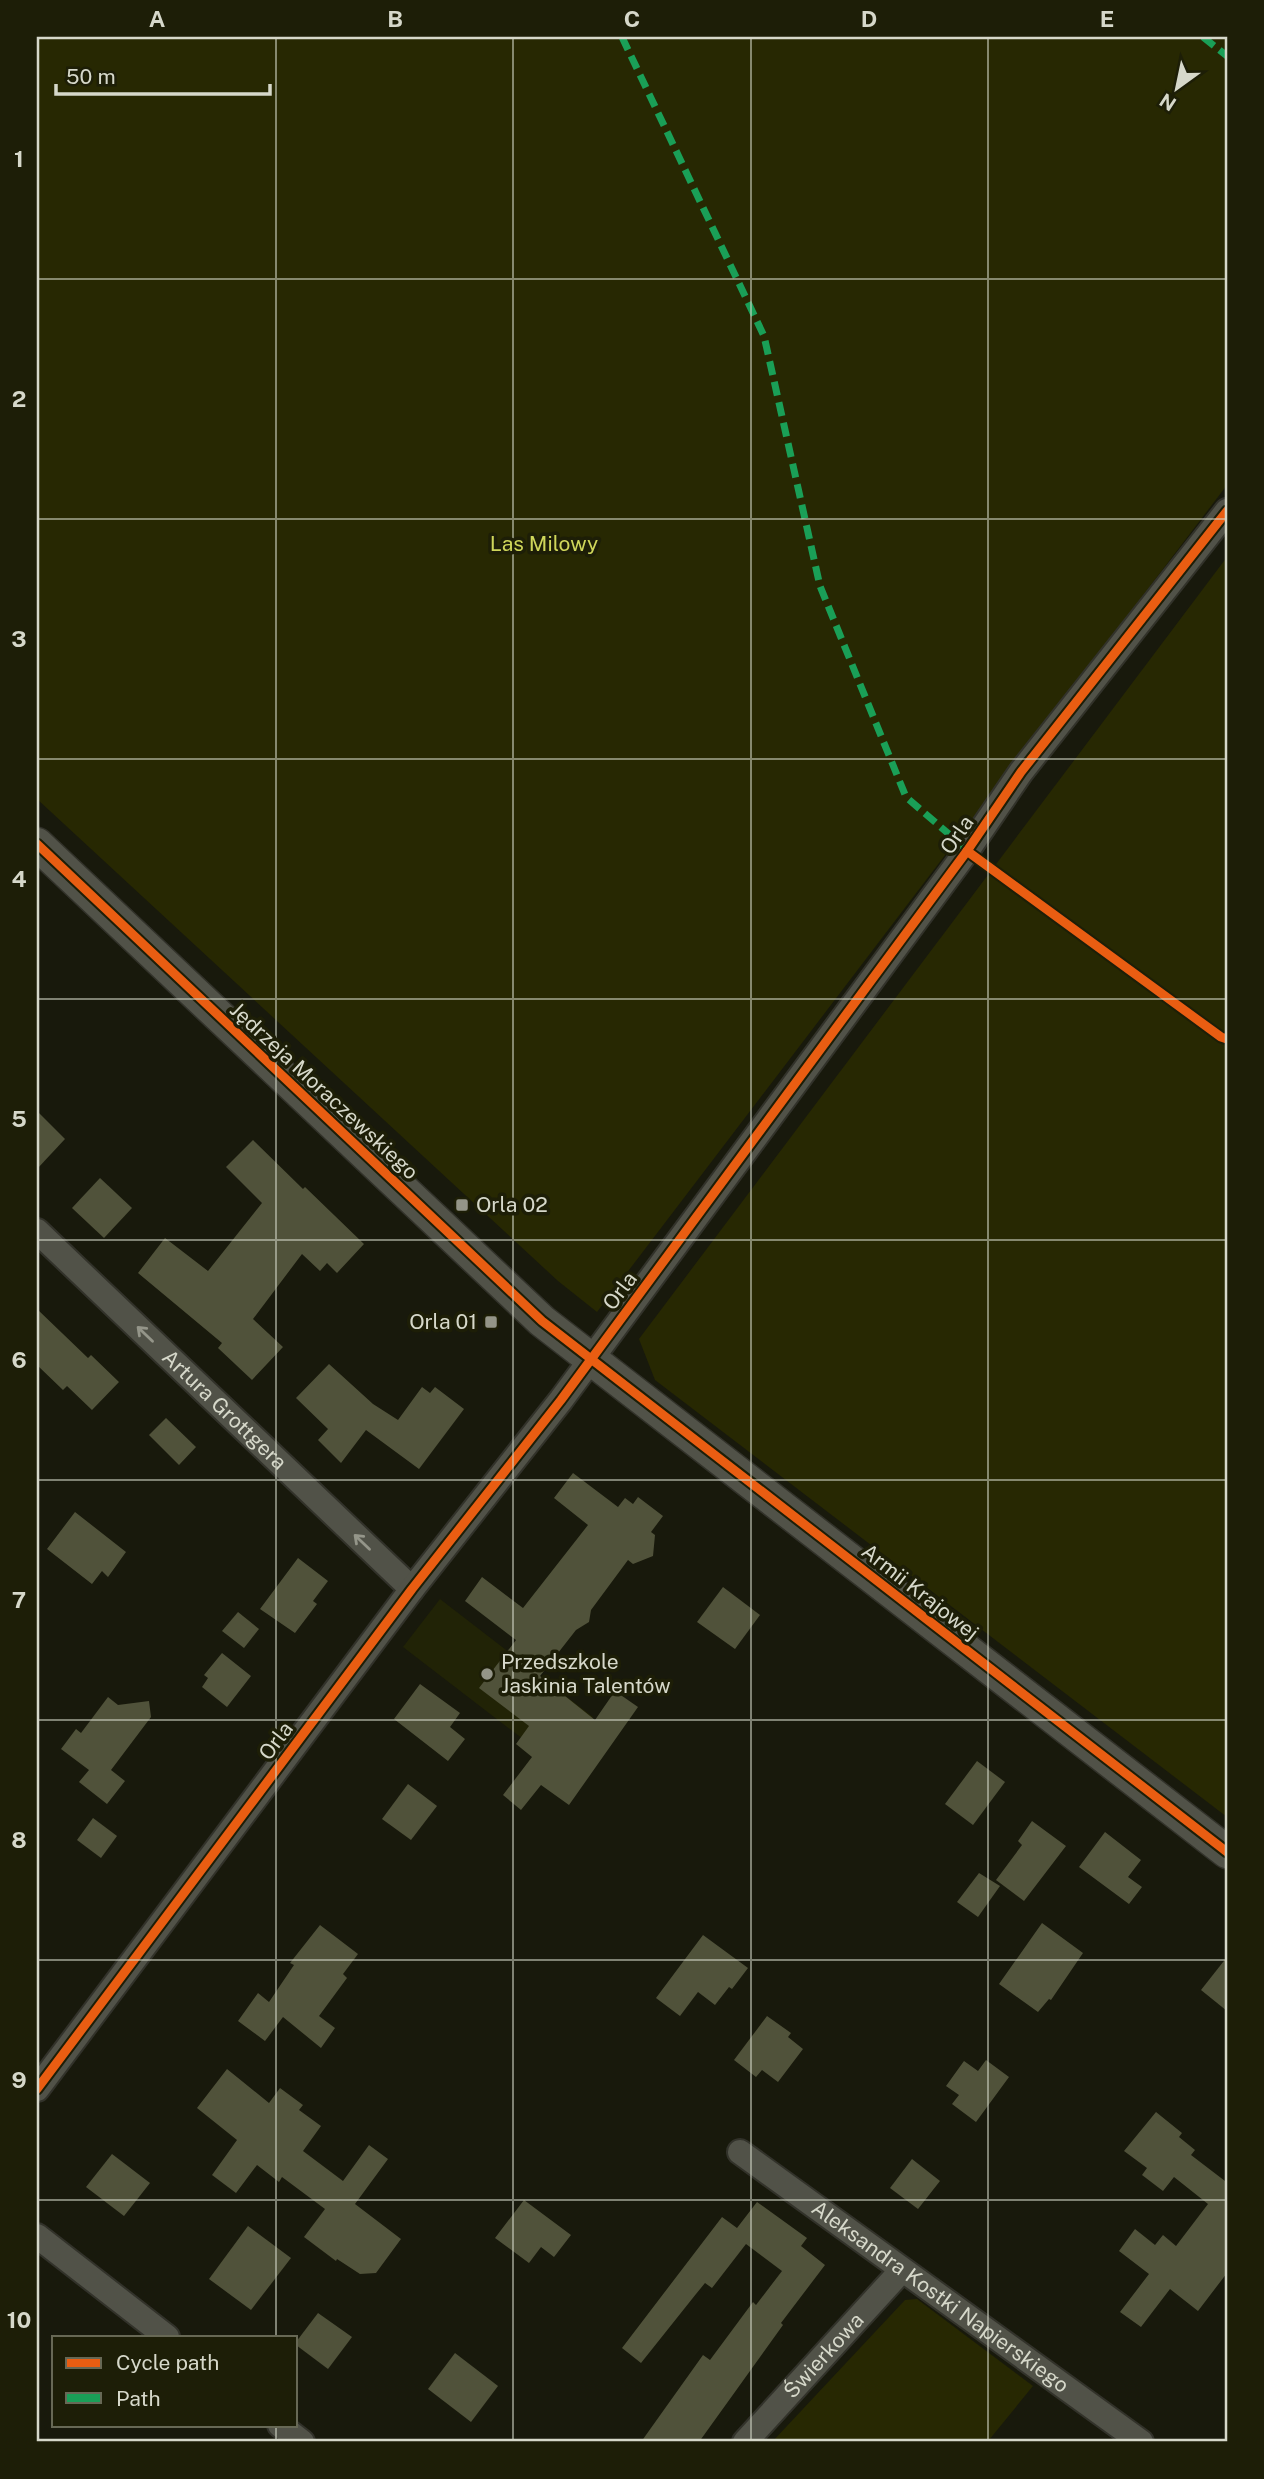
<svg xmlns="http://www.w3.org/2000/svg" width="1264" height="2479" viewBox="0 0 1264 2479" font-family="'Public Sans',sans-serif">
  <style>
    .built { fill: #212306 }
    .green { fill: #272802 }
    .building { fill: #50523a }
    .lines { fill: none; stroke-linecap: round; stroke-linejoin: round }
    .minor-casing { stroke: #32322a; stroke-width: 28 }
    .tertiary-casing { stroke: #32322a; stroke-width: 35 }
    .minor { stroke: #515248; stroke-width: 24 }
    .tertiary { stroke: #515248; stroke-width: 32 }
    .quiet { stroke: #1a9f57; stroke-width: 7; stroke-dasharray: 14 7; stroke-linecap: butt }
    .cycleway-casing { stroke: #1d1e07; stroke-width: 13 }
    .cycleway { stroke: #e95d12; stroke-width: 9 }
    .oneway { stroke: #949589 }
    .grid { fill: none; stroke: #d6d8ca; stroke-width: 2; stroke-opacity: 0.55 }
    .poi-dot { fill: #949588; stroke: #1d1e07; stroke-width: 2.5 }
    .labels { text-anchor: middle; stroke-width: 7; stroke-linejoin: round; paint-order: stroke }
    .park-label { font-size: 21px; fill: #cfd65a; stroke: #1d1e07 }
    .street-label { font-size: 21px; fill: #d6d8ca; stroke: #1d1e07 }
    .poi-label { font-size: 21px; fill: #d6d8ca; stroke: #1d1e07; text-anchor: start }
    .neatline { fill: none; stroke: #d6d8ca; stroke-width: 2.5 }
    .grid-label { font-size: 23px; text-anchor: middle; font-weight: bold; fill: #d6d8ca }
  </style>
  <rect width="100%" height="100%" fill="#18190c"/>
  <path class="built" d="M 440,1599 L 593,1717 L 558,1766 L 403,1647 Z"/>
  <g class="green">
    <path d="M 37,37 L 1227,37 L 1227,485 L 597,1312 L 558,1281 L 37,799 Z"/>
    <path d="M 1227,557 L 1227,1817 L 655,1380 L 639,1339 Z"/>
    <path d="M 917,2299 L 1033,2386 L 989,2440 L 991,2442 L 772,2442 L 905,2300 Z"/>
  </g>
  <g class="building">
    <path d="M 37,1111 L 65,1139 L 37,1169 Z"/>
    <path d="M 253,1140 L 303,1189 L 305,1187 L 364,1244 L 337,1273 L 327,1263 L 320,1271 L 302,1254 L 253,1319 L 283,1347 L 252,1380 L 218,1348 L 222,1343 L 138,1273 L 165,1238 L 208,1271 L 262,1203 L 226,1167 Z"/>
    <path d="M 100,1178 L 132,1208 L 104,1238 L 72,1208 Z"/>
    <path d="M 37,1309 L 88,1358 L 91,1355 L 119,1382 L 92,1410 L 67,1386 L 63,1390 L 37,1365 Z"/>
    <path d="M 329,1364 L 373,1404 L 398,1420 L 422,1387 L 430,1393 L 435,1387 L 464,1409 L 419,1469 L 366,1430 L 341,1463 L 318,1440 L 328,1429 L 296,1398 Z"/>
    <path d="M 166,1418 L 196,1447 L 179,1465 L 149,1435 Z"/>
    <path d="M 573,1473 L 618,1507 L 625,1498 L 633,1504 L 638,1497 L 663,1516 L 651,1532 L 655,1535 L 653,1556 L 633,1564 L 628,1560 L 591,1610 L 589,1622 L 576,1630 L 540,1676 L 595,1720 L 615,1691 L 638,1707 L 569,1805 L 541,1785 L 521,1810 L 503,1795 L 532,1757 L 516,1744 L 529,1726 L 479,1688 L 516,1640 L 465,1601 L 482,1577 L 523,1608 L 588,1525 L 554,1498 Z"/>
    <path d="M 75,1512 L 126,1552 L 108,1577 L 102,1571 L 92,1584 L 47,1549 Z"/>
    <path d="M 298,1558 L 328,1581 L 313,1601 L 317,1604 L 295,1633 L 260,1609 Z"/>
    <path d="M 723,1587 L 760,1615 L 735,1649 L 697,1622 Z"/>
    <path d="M 238,1612 L 259,1629 L 244,1648 L 222,1631 Z"/>
    <path d="M 222,1653 L 251,1676 L 227,1707 L 202,1687 L 208,1678 L 204,1675 Z"/>
    <path d="M 420,1684 L 460,1713 L 450,1727 L 465,1739 L 448,1761 L 394,1719 Z"/>
    <path d="M 108,1697 L 118,1705 L 149,1701 L 151,1717 L 111,1770 L 125,1781 L 107,1804 L 79,1782 L 89,1770 L 61,1749 L 76,1729 L 81,1733 Z"/>
    <path d="M 977,1761 L 1005,1782 L 973,1825 L 945,1804 Z"/>
    <path d="M 408,1784 L 437,1806 L 411,1840 L 382,1819 Z"/>
    <path d="M 93,1818 L 117,1836 L 101,1858 L 77,1840 Z"/>
    <path d="M 1032,1821 L 1066,1846 L 1024,1901 L 996,1880 L 1022,1845 L 1018,1841 Z"/>
    <path d="M 1105,1832 L 1141,1860 L 1128,1877 L 1142,1887 L 1129,1904 L 1079,1867 Z"/>
    <path d="M 979,1873 L 1000,1886 L 978,1917 L 957,1902 Z"/>
    <path d="M 1042,1923 L 1083,1953 L 1051,2000 L 1049,1999 L 1038,2012 L 999,1984 Z"/>
    <path d="M 320,1925 L 358,1954 L 343,1974 L 347,1978 L 319,2016 L 335,2028 L 321,2048 L 283,2017 L 265,2041 L 238,2021 L 258,1993 L 269,2002 L 294,1965 L 290,1963 Z"/>
    <path d="M 703,1935 L 748,1968 L 732,1989 L 729,1987 L 715,2005 L 698,1992 L 680,2016 L 656,1998 Z"/>
    <path d="M 1227,1957 L 1227,2011 L 1201,1990 Z"/>
    <path d="M 767,2016 L 791,2033 L 788,2037 L 803,2049 L 778,2082 L 762,2070 L 756,2077 L 734,2060 Z"/>
    <path d="M 986,2060 L 1009,2077 L 976,2122 L 952,2104 L 959,2095 L 946,2086 L 964,2061 L 978,2071 Z"/>
    <path d="M 227,2069 L 269,2103 L 280,2088 L 303,2105 L 299,2110 L 321,2126 L 303,2151 L 343,2181 L 369,2145 L 388,2159 L 355,2204 L 401,2239 L 376,2273 L 360,2274 L 337,2259 L 336,2261 L 304,2237 L 325,2209 L 282,2177 L 279,2182 L 257,2165 L 236,2193 L 212,2175 L 237,2140 L 197,2108 Z"/>
    <path d="M 1156,2112 L 1182,2133 L 1179,2137 L 1195,2150 L 1191,2155 L 1225,2181 L 1227,2178 L 1227,2273 L 1198,2311 L 1170,2289 L 1141,2327 L 1120,2312 L 1149,2274 L 1119,2251 L 1135,2229 L 1155,2245 L 1163,2235 L 1176,2246 L 1208,2204 L 1174,2177 L 1163,2191 L 1142,2175 L 1147,2168 L 1124,2151 Z"/>
    <path d="M 112,2154 L 150,2183 L 124,2216 L 86,2187 Z"/>
    <path d="M 912,2159 L 940,2181 L 918,2209 L 890,2188 Z"/>
    <path d="M 524,2200 L 571,2235 L 554,2257 L 541,2247 L 529,2263 L 495,2238 Z"/>
    <path d="M 757,2202 L 807,2238 L 801,2246 L 825,2265 L 781,2323 L 783,2325 L 699,2442 L 641,2442 L 703,2355 L 710,2360 L 753,2302 L 756,2305 L 782,2271 L 746,2244 L 712,2288 L 705,2283 L 696,2294 L 641,2363 L 622,2348 L 722,2217 L 737,2228 Z"/>
    <path d="M 248,2226 L 291,2258 L 251,2310 L 209,2279 Z"/>
    <path d="M 318,2313 L 352,2337 L 328,2369 L 296,2345 L 296,2342 Z"/>
    <path d="M 455,2353 L 498,2386 L 471,2422 L 428,2389 Z"/>
  </g>
  <g class="lines">
    <defs>
      <g id="minor">
        <path id="s1" d="M 37,1231 L 412,1589"/>
        <path d="M 37,2089 L 412,1589 L 561,1400 L 967,851 L 1021,772 L 1227,511"/>
        <path id="s2" d="M 740,2152 L 1141,2442"/>
        <path d="M 37,2236 L 167,2337"/>
        <path d="M 280,2425 L 302,2442"/>
        <path id="s3" d="M 745,2442 L 902,2270"/>
      </g>
      <path id="tertiary" d="M 37,844 L 542,1321 L 1227,1852"/>
    </defs>
    <use href="#minor" class="minor-casing"/>
    <use href="#tertiary" class="tertiary-casing"/>
    <use href="#minor" class="minor"/>
    <use href="#tertiary" class="tertiary"/>
    <g class="quiet">
      <path d="M 622,37 L 764,336 L 820,586 L 906,797 L 972,854"/>
      <path d="M 1203,37 L 1227,56"/>
    </g>
    <defs>
      <g id="cycleway">
        <path d="M 37,844 L 542,1321 L 1227,1852"/>
        <path d="M 967,851 L 1221,1037 L 1227,1039"/>
        <path d="M 37,2089 L 412,1589 L 561,1400 L 967,851 L 1021,772 L 1227,511"/>
      </g>
    </defs>
    <use href="#cycleway" class="cycleway-casing"/>
    <use href="#cycleway" class="cycleway"/>
  </g>
  <defs><path id="oneway-shaft" d="M-6 0H5M1.5-3L5.5 0L1.5 3" fill="none" stroke-width="1.6" stroke-linecap="round" stroke-linejoin="round" transform="scale(1.75)"/></defs>
  <g class="oneway">
    <use href="#oneway-shaft" transform="translate(145 1334) rotate(-136)"/>
    <use href="#oneway-shaft" transform="translate(362 1542) rotate(-136)"/>
  </g>
  <path class="grid" d="M 276,37 L 276,2337M 513,37 L 513,2442M 751,37 L 751,2442M 988,37 L 988,2442M 37,279 L 1227,279M 37,519 L 1227,519M 37,759 L 1227,759M 37,999 L 1227,999M 37,1240 L 1227,1240M 37,1480 L 1227,1480M 37,1720 L 1227,1720M 37,1960 L 1227,1960M 37,2200 L 1227,2200M 276,2425 L 276,2442"/>
  <g class="poi-dot">
    <rect x="455" y="1198" width="14" height="14" rx="3.5"/>
    <rect x="484" y="1315" width="14" height="14" rx="3.5"/>
    <circle cx="487" cy="1674" r="7"/>
  </g>
  <g class="labels">
    <g class="park-label">
      <text x="544" y="551">Las Milowy</text>
    </g>
    <g class="street-label">
      <text transform="translate(957 835) rotate(-55)" y="7">Orla</text>
      <text transform="translate(324 1091) rotate(43)" y="7">Jędrzeja Moraczewskiego</text>
      <text transform="translate(620 1291) rotate(-53)" y="7">Orla</text>
      <text dy="7" stroke="none"><textPath href="#s1" startOffset="259">Artura Grottgera</textPath></text>
      <text transform="translate(920 1592) rotate(38)" y="7">Armii Krajowej</text>
      <text transform="translate(276 1741) rotate(-53)" y="7">Orla</text>
      <text dy="7" stroke="none"><textPath href="#s2" startOffset="247">Aleksandra Kostki Napierskiego</textPath></text>
      <text dy="7" stroke="none"><textPath href="#s3" startOffset="117">Świerkowa</textPath></text>
    </g>
    <g class="poi-label">
      <text x="476" y="1212">Orla 02</text>
      <text x="477" y="1329" text-anchor="end">Orla 01</text>
      <text x="501" y="1669">Przedszkole<tspan x="501" dy="24">Jaskinia Talentów</tspan></text>
    </g>
  </g>
  <rect width="1264" height="2479" fill="none" stroke="#1d1e07" stroke-width="77"/>
  <rect x="52" y="2336" width="245" height="91" fill="#1d1e07" stroke="#676855" stroke-width="2"/>
  <rect x="66" y="2358" width="35" height="10" fill="#e95d12" stroke="#676855" stroke-width="2"/>
  <text x="116" y="2370" font-size="21" fill="#d6d8ca">Cycle path</text>
  <rect x="66" y="2393" width="35" height="10" fill="#1a9f57" stroke="#676855" stroke-width="2"/>
  <text x="116" y="2406" font-size="21" fill="#d6d8ca">Path</text>
  <g transform="translate(1177 88) rotate(213)" stroke="#1d1e07" stroke-width="5" paint-order="stroke">
  <path d="M0-5L12 26L0 18L-12 26Z" fill="#d6d8ca"/>
  <text y="-10" font-size="19" font-weight="bold" text-anchor="middle" fill="#d6d8ca">N</text>
  </g>
  <path d="M56 84v10h214v-10" fill="none" stroke="#d6d8ca" stroke-width="3.5"/>
  <text x="66" y="84" font-size="21" fill="#d6d8ca" stroke="#1d1e07" stroke-width="5" paint-order="stroke">50 m</text>
  <rect x="38" y="38" width="1188" height="2402" class="neatline"/>
  <g class="grid-label">
    <text x="157" y="27">A</text>
    <text x="395" y="27">B</text>
    <text x="632" y="27">C</text>
    <text x="869" y="27">D</text>
    <text x="1107" y="27">E</text>
    <text x="19" y="167">1</text>
    <text x="19" y="407">2</text>
    <text x="19" y="647">3</text>
    <text x="19" y="887">4</text>
    <text x="19" y="1127">5</text>
    <text x="19" y="1368">6</text>
    <text x="19" y="1608">7</text>
    <text x="19" y="1848">8</text>
    <text x="19" y="2088">9</text>
    <text x="19" y="2328">10</text>
  </g>
</svg>
